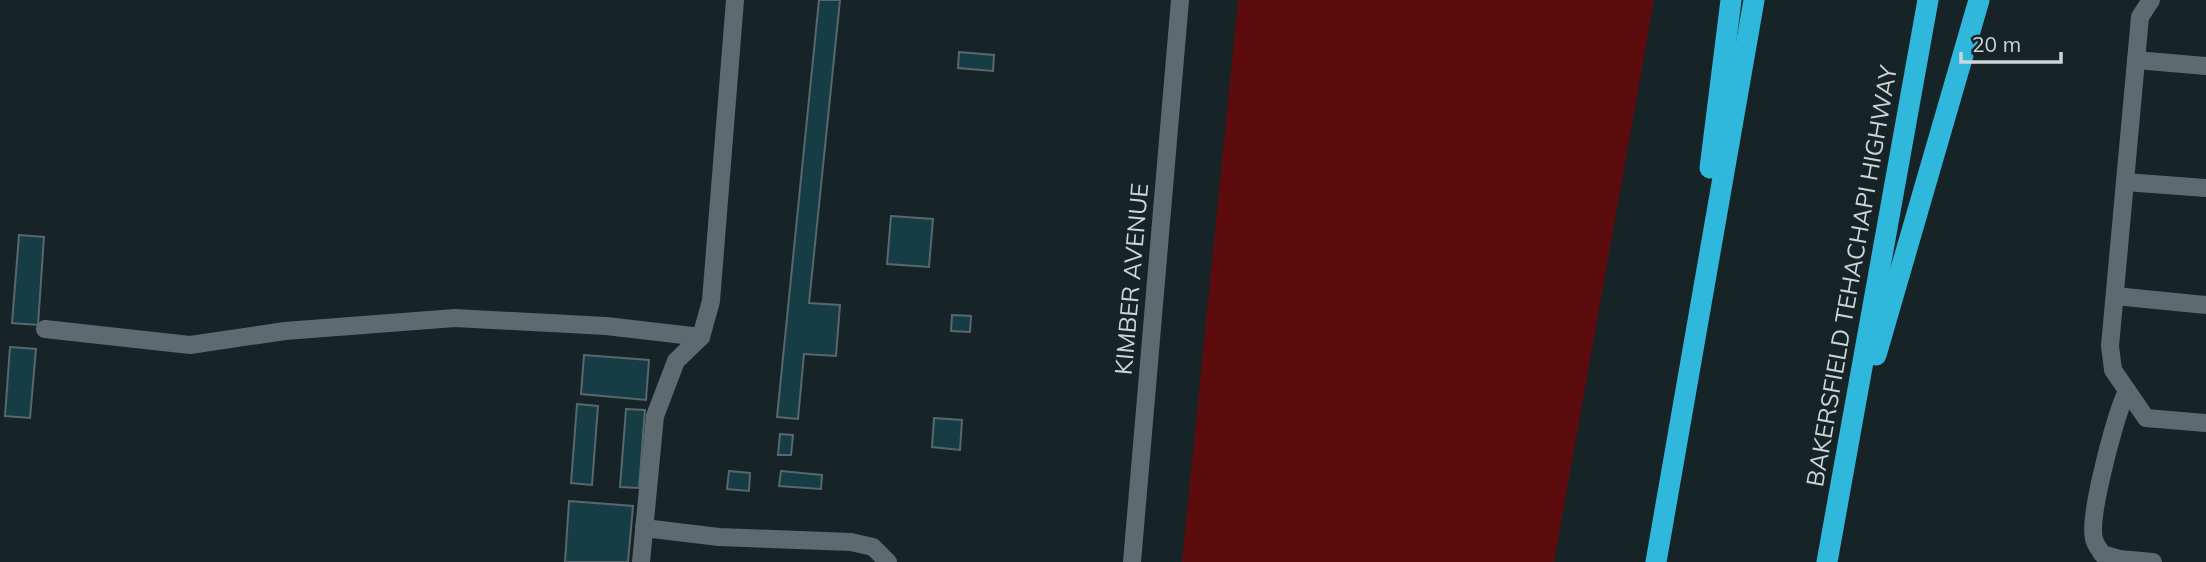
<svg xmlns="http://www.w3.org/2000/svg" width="2206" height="562" viewBox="0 0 2206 562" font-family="Mulish,sans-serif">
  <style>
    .green { fill: #5d0c0d }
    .building { fill: #163c46; stroke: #59676c; stroke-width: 2 }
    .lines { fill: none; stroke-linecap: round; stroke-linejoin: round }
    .service { stroke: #5d6b70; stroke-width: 18 }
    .minor { stroke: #5d6b70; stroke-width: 18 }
    .motorway { stroke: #2fb8db; stroke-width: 21 }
    .labels { text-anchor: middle; stroke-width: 7; stroke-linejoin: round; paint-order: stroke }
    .street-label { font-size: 24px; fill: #ccd5d7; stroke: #162327 }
  </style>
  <rect width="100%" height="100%" fill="#162327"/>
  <path class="green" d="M 1238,0 L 1654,0 L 1554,562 L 1182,562 Z"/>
  <g class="building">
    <path d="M 819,0 L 840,0 L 809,303 L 840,305 L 836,356 L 804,354 L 798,419 L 777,417 Z"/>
    <path d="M 959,52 L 994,55 L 993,71 L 958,68 Z"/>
    <path d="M 891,216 L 933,219 L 929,267 L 887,264 Z"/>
    <path d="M 19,235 L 44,237 L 38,325 L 12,323 Z"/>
    <path d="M 952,315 L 971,316 L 970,332 L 951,331 Z"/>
    <path d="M 10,347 L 36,349 L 30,418 L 5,416 Z"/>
    <path d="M 584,355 L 649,360 L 646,400 L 581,394 Z"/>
    <path d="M 577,404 L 598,406 L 592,485 L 571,483 Z"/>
    <path d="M 626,409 L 645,410 L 639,488 L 620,487 Z"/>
    <path d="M 934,418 L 962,420 L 960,450 L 932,447 Z"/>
    <path d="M 780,434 L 793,435 L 791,455 L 778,455 Z"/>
    <path d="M 729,471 L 750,473 L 749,491 L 727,489 Z"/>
    <path d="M 781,471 L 822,475 L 821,489 L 779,486 Z"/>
    <path d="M 569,501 L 633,506 L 628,562 L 565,562 Z"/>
  </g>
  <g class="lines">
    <g class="service">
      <path d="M 2151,0 L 2140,17 L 2110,346 L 2113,370 L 2146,418 L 2206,423"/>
      <path d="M 2136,60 L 2206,66"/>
      <path d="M 2125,182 L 2206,188"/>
      <path d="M 2115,296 L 2206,305"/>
      <path d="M 45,329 L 190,345 L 285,331 L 455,318 L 606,326 L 701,337"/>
      <path d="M 2127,391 C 2116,414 2088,516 2094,539 C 2095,544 2100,550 2102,554 L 2119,559 L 2153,562"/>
      <path d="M 644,528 L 719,537 L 851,542 L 873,547 L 888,562"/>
      <path d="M 641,562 L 655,416 L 676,361 L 701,337 L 711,301 L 735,0"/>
    </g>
    <path class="minor" d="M 1132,562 L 1180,0"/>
    <g class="motorway">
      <path d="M 1710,168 L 1731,0"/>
      <path d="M 1876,355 L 1979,0"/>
      <path d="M 1656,562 L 1754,0"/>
      <path d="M 1827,562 L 1928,0"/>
    </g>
  </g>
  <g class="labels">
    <g class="street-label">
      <text transform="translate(1852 276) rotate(-80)" y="8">BAKERSFIELD TEHACHAPI HIGHWAY</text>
      <text transform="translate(1132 279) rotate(-85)" y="8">KIMBER AVENUE</text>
    </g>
  </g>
  <path d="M1961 52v10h100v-10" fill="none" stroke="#ccd5d7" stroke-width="3.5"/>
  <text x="1972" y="52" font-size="21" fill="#ccd5d7" stroke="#162327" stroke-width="5" paint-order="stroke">20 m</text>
</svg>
